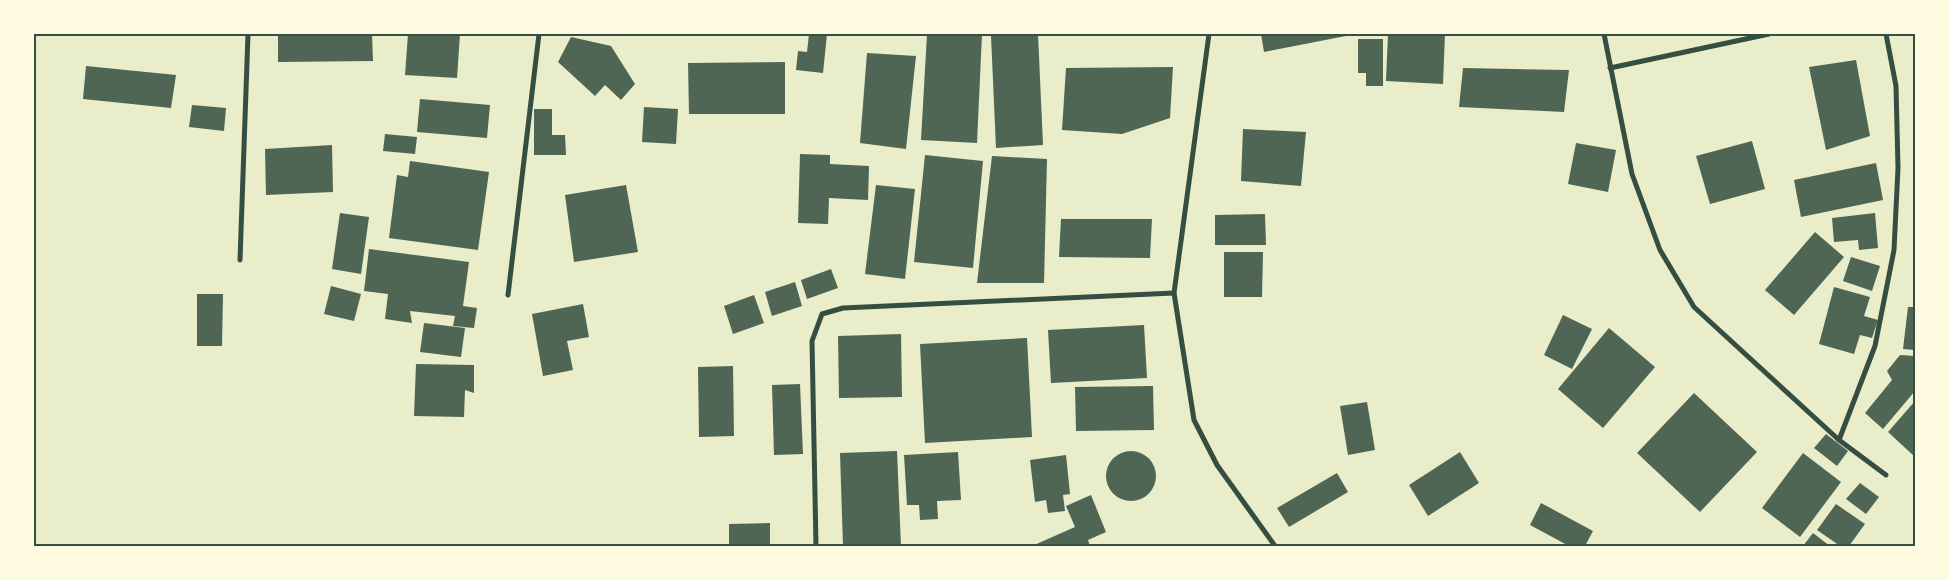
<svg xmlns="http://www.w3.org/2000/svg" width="1949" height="580" viewBox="0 0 1949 580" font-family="'Roboto Condensed',sans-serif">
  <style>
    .building { fill: #4f6655 }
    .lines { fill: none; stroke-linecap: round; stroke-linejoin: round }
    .minor { stroke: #344e41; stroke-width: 5 }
    .neatline { fill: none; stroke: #344e41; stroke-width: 2 }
  </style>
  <rect width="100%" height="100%" fill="#e9edc9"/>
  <g class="building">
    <path d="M 278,34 L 372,34 L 373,61 L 278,62 Z"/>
    <path d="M 408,34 L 460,34 L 457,78 L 405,75 Z"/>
    <path d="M 809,34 L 827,34 L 823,73 L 796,70 L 798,51 L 807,52 Z"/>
    <path d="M 927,34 L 982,34 L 977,143 L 921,140 Z"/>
    <path d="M 1038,34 L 1043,145 L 996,148 L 991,36 Z"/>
    <path d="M 1261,34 L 1351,34 L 1351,35 L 1264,52 Z"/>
    <path d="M 1388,34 L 1445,34 L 1443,84 L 1386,81 Z"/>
    <path d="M 571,37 L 611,46 L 635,84 L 621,100 L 605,85 L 595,96 L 558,62 Z"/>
    <path d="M 1358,39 L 1383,39 L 1383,86 L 1366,86 L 1366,73 L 1358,73 Z"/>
    <path d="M 867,53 L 916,56 L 906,149 L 860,143 Z"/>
    <path d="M 1856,60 L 1870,136 L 1826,150 L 1809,67 Z"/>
    <path d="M 785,62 L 785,114 L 689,114 L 688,63 Z"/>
    <path d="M 86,66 L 176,75 L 171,108 L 83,99 Z"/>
    <path d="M 1173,67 L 1170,118 L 1122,134 L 1062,130 L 1066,68 Z"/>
    <path d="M 1463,68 L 1569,70 L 1564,112 L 1459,107 Z"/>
    <path d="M 420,99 L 490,105 L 487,138 L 417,132 Z"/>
    <path d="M 192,105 L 226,108 L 224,131 L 189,127 Z"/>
    <path d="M 644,107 L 678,109 L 676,144 L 642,142 Z"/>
    <path d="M 534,109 L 552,109 L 552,135 L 565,135 L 566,155 L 534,155 Z"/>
    <path d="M 1243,129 L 1306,132 L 1301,186 L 1241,181 Z"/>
    <path d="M 385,134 L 417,137 L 415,154 L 383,151 Z"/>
    <path d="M 1752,141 L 1765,189 L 1710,204 L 1696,156 Z"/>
    <path d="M 1576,143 L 1616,150 L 1608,192 L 1568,184 Z"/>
    <path d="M 332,145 L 333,192 L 266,195 L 265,149 Z"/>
    <path d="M 800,154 L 830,155 L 830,164 L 869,166 L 868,200 L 829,198 L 828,224 L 798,223 Z"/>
    <path d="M 925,155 L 983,161 L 973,268 L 914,262 Z"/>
    <path d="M 992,156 L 1047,159 L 1044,283 L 977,283 Z"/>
    <path d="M 410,161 L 489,172 L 478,250 L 389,238 L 397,175 L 408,177 Z"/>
    <path d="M 1876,163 L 1883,200 L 1801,217 L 1794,180 Z"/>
    <path d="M 626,185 L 638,252 L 574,262 L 565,195 Z"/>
    <path d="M 876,185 L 915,189 L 905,279 L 865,274 Z"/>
    <path d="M 340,213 L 369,217 L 361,274 L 332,269 Z"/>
    <path d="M 1875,213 L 1878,248 L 1859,250 L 1858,240 L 1834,242 L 1832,218 Z"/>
    <path d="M 1265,214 L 1266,245 L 1215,245 L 1215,215 Z"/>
    <path d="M 1061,219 L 1152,219 L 1150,258 L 1059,257 Z"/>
    <path d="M 1815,232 L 1844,257 L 1794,315 L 1765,290 Z"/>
    <path d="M 369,249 L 469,262 L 463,306 L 477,308 L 474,328 L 453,326 L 455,316 L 410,311 L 412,323 L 385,319 L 388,294 L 364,291 Z"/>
    <path d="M 1224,252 L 1263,252 L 1262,297 L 1224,297 Z"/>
    <path d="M 1851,257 L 1880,266 L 1872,291 L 1843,281 Z"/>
    <path d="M 831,269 L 838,288 L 807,299 L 801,280 Z"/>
    <path d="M 795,282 L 802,306 L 772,316 L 765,292 Z"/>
    <path d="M 331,286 L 361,294 L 354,321 L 324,314 Z"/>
    <path d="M 1834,287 L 1870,297 L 1864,316 L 1878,320 L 1872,338 L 1860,335 L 1854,354 L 1819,344 Z"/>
    <path d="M 197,294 L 223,294 L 222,346 L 197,346 Z"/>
    <path d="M 754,295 L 764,323 L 733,334 L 724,306 Z"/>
    <path d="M 583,304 L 589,337 L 567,341 L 573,370 L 543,376 L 532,314 Z"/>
    <path d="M 1908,307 L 1915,307 L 1915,350 L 1903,349 Z"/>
    <path d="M 1563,315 L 1592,329 L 1572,369 L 1544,355 Z"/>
    <path d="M 424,323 L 465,328 L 461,357 L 420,352 Z"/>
    <path d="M 1144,325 L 1147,378 L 1051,383 L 1048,330 Z"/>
    <path d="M 1609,328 L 1655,367 L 1603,428 L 1558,389 Z"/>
    <path d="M 901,334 L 902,397 L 839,398 L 838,336 Z"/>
    <path d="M 1027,338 L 1032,437 L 925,443 L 920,344 Z"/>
    <path d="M 1900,355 L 1915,356 L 1915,391 L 1883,429 L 1865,413 L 1892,380 L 1887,371 Z"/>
    <path d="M 416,364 L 474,365 L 474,393 L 465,390 L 464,417 L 414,416 Z"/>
    <path d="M 733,366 L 734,436 L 699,437 L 698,367 Z"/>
    <path d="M 800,384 L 803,454 L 774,455 L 772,385 Z"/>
    <path d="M 1153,386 L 1154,430 L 1076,431 L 1075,387 Z"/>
    <path d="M 1694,393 L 1757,452 L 1700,512 L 1637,453 Z"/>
    <path d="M 1915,401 L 1915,457 L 1888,432 Z"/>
    <path d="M 1367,402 L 1375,450 L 1348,455 L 1340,406 Z"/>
    <path d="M 1826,434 L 1848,451 L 1837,466 L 1814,448 Z"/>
    <circle cx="1131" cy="476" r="25"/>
    <path d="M 897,451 L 901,546 L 843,546 L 840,453 Z"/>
    <path d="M 958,452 L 961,500 L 937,501 L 938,519 L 920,520 L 919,505 L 907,505 L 904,455 Z"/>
    <path d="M 1460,452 L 1479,483 L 1428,516 L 1409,485 Z"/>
    <path d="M 1803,453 L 1841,482 L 1800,537 L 1762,508 Z"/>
    <path d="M 1066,455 L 1070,494 L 1063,495 L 1065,511 L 1048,513 L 1046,500 L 1035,502 L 1030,460 Z"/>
    <path d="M 1337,473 L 1348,492 L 1289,527 L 1277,508 Z"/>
    <path d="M 1860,483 L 1879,497 L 1866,514 L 1846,499 Z"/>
    <path d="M 1091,495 L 1106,532 L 1088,540 L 1090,546 L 1032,546 L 1075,527 L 1066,506 Z"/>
    <path d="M 1541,503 L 1593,531 L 1585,546 L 1569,546 L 1530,525 Z"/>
    <path d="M 1836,504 L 1865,524 L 1849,546 L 1840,546 L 1817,530 Z"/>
    <path d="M 770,523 L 770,546 L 729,546 L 729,524 Z"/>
    <path d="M 1813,533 L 1830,546 L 1803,546 Z"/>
  </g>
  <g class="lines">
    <g class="minor">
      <path d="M 1209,34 L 1174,293 L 1194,420 L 1217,465 L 1275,546"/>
      <path d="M 1604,34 L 1632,174 L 1660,250 L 1694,307 L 1839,440 L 1886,475"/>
      <path d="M 1610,68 L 1769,34"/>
      <path d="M 240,260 L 248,34"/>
      <path d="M 508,295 L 539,34"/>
      <path d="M 1839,440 L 1875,346 L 1894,250 L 1898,168 L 1896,86 L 1886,34"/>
      <path d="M 816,546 L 812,341 L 822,314 L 843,308 L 1174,293"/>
    </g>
  </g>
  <rect width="1949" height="580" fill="none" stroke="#fefae0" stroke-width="70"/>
  <rect x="35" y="35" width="1879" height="510" class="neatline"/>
</svg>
